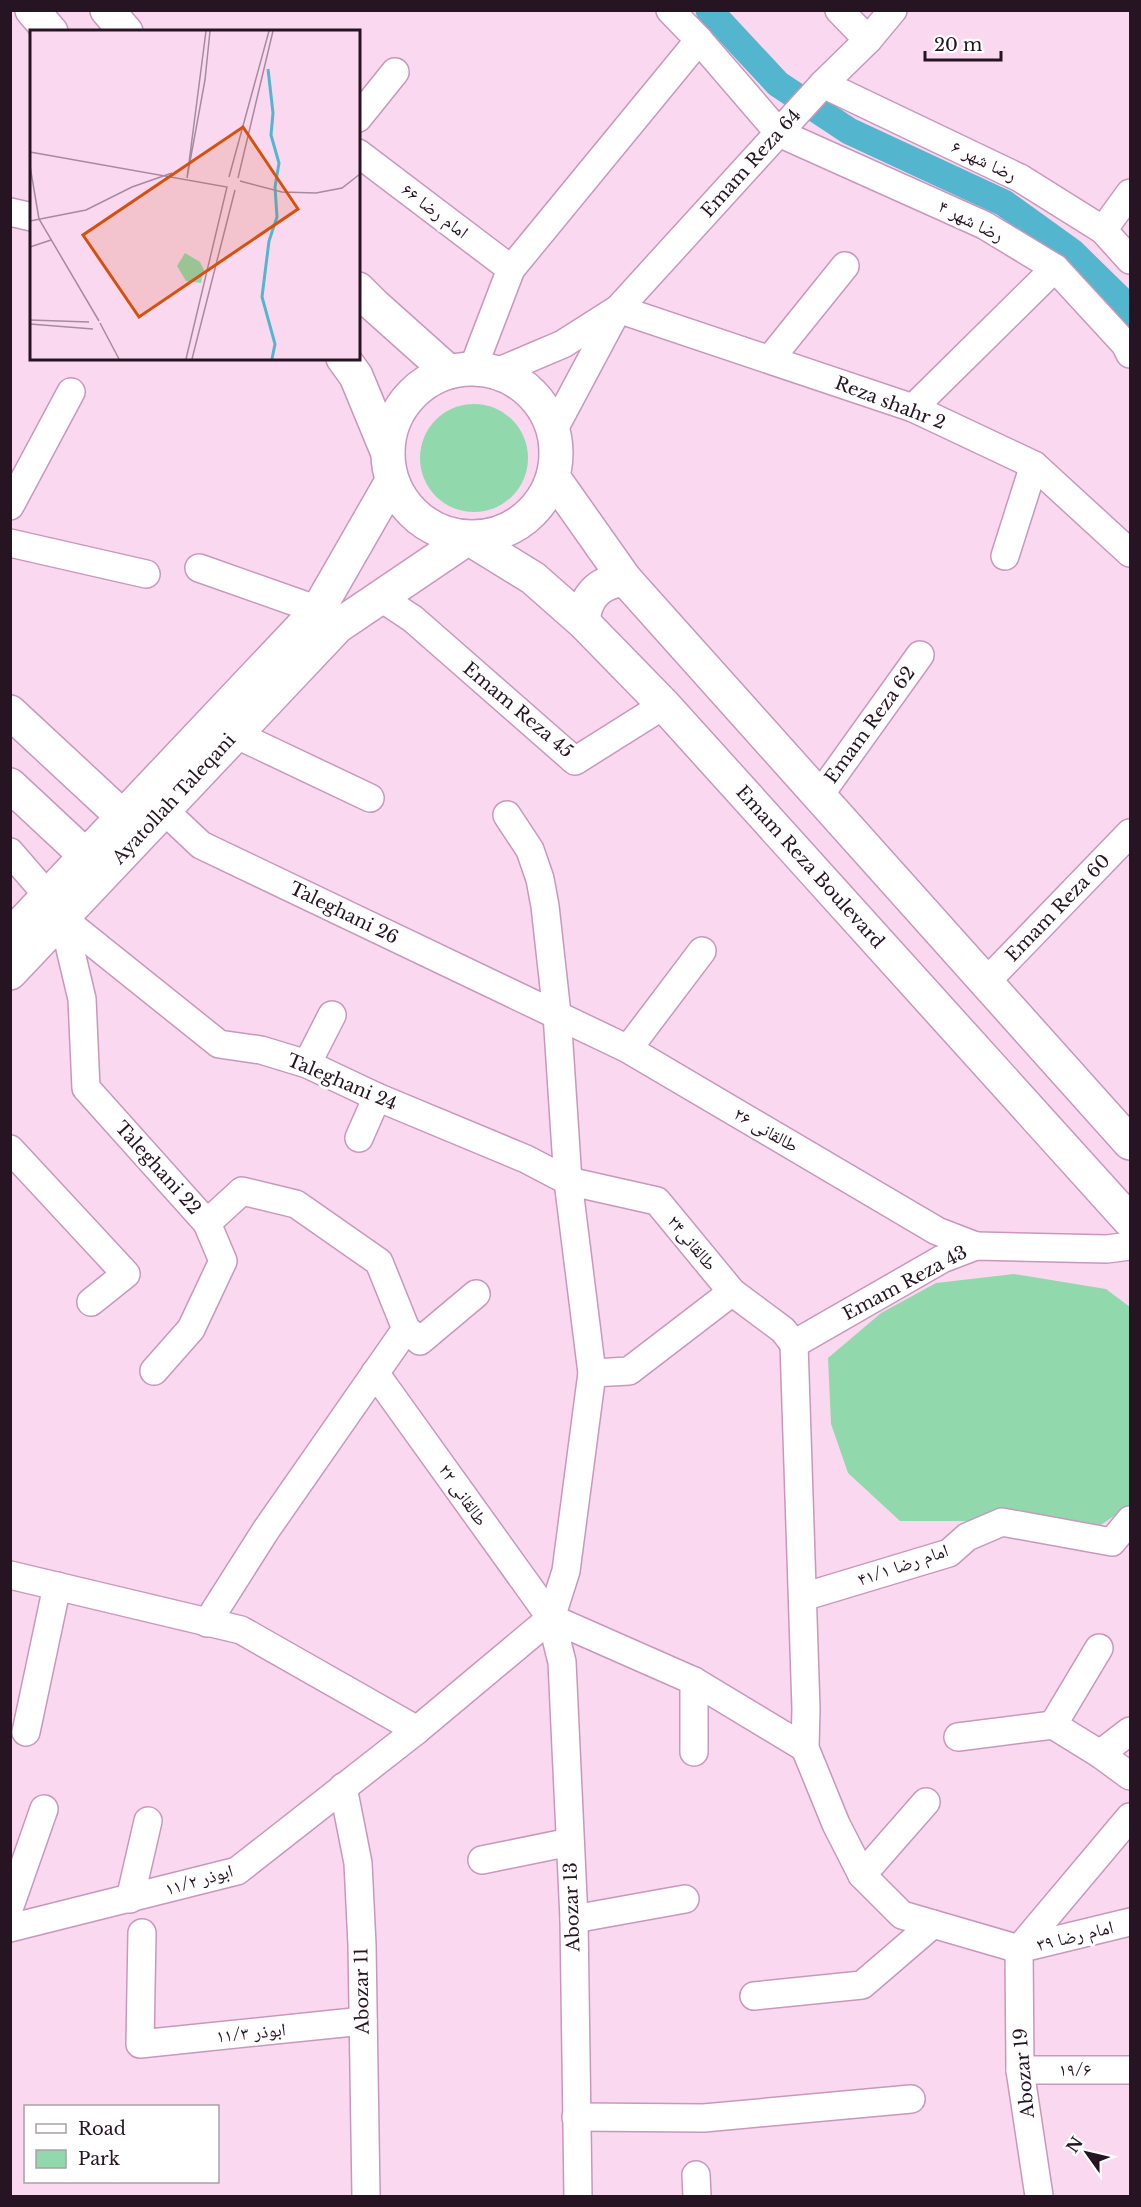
<svg xmlns="http://www.w3.org/2000/svg" width="1141" height="2207" viewBox="0 0 1141 2207" font-family="'Libre Baskerville','Noto Naskh Arabic',serif">
  <style>
    .green { fill: #91d9ad }
    .lines { fill: none; stroke-linecap: round; stroke-linejoin: round }
    .canal { stroke: #53b6ce; stroke-width: 27 }
    .minor-casing { stroke: #ca97bc; stroke-width: 30 }
    .major-casing { stroke: #ca97bc; stroke-width: 36 }
    .minor { stroke: #fff; stroke-width: 27 }
    .major { stroke: #fff; stroke-width: 33 }
    .labels { text-anchor: middle; stroke-width: 6; stroke-linejoin: round; paint-order: stroke }
    .street-label { font-size: 18px; fill: #271422; stroke: #fff }
    .inset-river { fill: none; stroke: #53b6ce; stroke-width: 3 }
    .inset-road { fill: none; stroke: #a68a9e; stroke-width: 1.5 }
    .view { fill: #d5520e; fill-opacity: 0.15; stroke: #d5520e; stroke-width: 3 }
    .inset-edge { fill: none; stroke: #271422; stroke-width: 3 }
  </style>
  <rect width="100%" height="100%" fill="#fad9f0"/>
  <g class="green">
    <circle cx="474" cy="458" r="54"/>
    <path d="M 1014,1274 L 1106,1289 L 1130,1307 L 1130,1505 L 1095,1529 L 1047,1516 L 984,1521 L 900,1521 L 848,1473 L 831,1424 L 828,1358 L 881,1313 L 936,1283 Z"/>
  </g>
  <g class="lines">
    <path class="canal" d="M 709,10 L 778,84 L 849,131 L 1004,203 L 1072,252 L 1122,301 L 1130,313"/>
    <defs>
      <g id="minor">
        <path d="M 670,10 L 699,40 L 779,133 L 984,225 L 1055,268 L 1125,344 L 1130,354"/>
        <path d="M 839,10 L 868,40"/>
        <path d="M 823,84 L 1020,178 L 1103,230 L 1130,260"/>
        <path d="M 358,118 L 395,72"/>
        <path d="M 358,153 L 511,269"/>
        <path d="M 10,212 L 32,217"/>
        <path d="M 1103,230 L 1130,193"/>
        <path d="M 770,359 L 845,266"/>
        <path d="M 473,368 L 511,269 L 699,40"/>
        <path d="M 497,372 L 563,344 L 618,309 L 823,84 L 868,40 L 893,10"/>
        <path d="M 913,408 L 1055,268"/>
        <path d="M 554,429 L 618,309 L 913,408 L 1034,465 L 1130,553"/>
        <path d="M 10,506 L 71,392"/>
        <path d="M 10,543 L 146,574"/>
        <path d="M 1005,556 L 1034,465"/>
        <path d="M 199,568 L 318,610"/>
        <path d="M 380,597 L 413,619 L 575,761 L 664,705"/>
        <path d="M 235,734 L 370,798"/>
        <path d="M 819,796 L 920,655"/>
        <path d="M 150,797 L 201,845 L 628,1049 L 937,1231 L 976,1246"/>
        <path d="M 10,852 L 49,897 L 63,919 L 219,1044 L 261,1050 L 307,1064 L 377,1097 L 526,1159 L 568,1181 L 657,1201 L 732,1292 L 783,1330 L 794,1344"/>
        <path d="M 63,919 L 82,999 L 86,1088 L 207,1223 L 242,1191 L 296,1204 L 379,1262 L 406,1329 L 420,1341 L 476,1294"/>
        <path d="M 986,982 L 1130,833"/>
        <path d="M 628,1049 L 702,951"/>
        <path d="M 307,1064 L 332,1015"/>
        <path d="M 359,1138 L 377,1097"/>
        <path d="M 10,1149 L 126,1274 L 91,1302"/>
        <path d="M 794,1344 L 806,1709 L 805,1748 L 836,1824 L 862,1875 L 902,1915 L 1019,1949 L 1130,1922"/>
        <path d="M 794,1344 L 942,1259 L 976,1246 L 1107,1249 L 1130,1246"/>
        <path d="M 154,1371 L 191,1329 L 223,1261 L 207,1223"/>
        <path d="M 375,1373 L 551,1618 L 562,1662 L 574,1919 L 578,2196"/>
        <path d="M 592,1373 L 629,1371 L 732,1292"/>
        <path d="M 10,1575 L 241,1630 L 417,1730"/>
        <path d="M 803,1597 L 949,1553 L 967,1537 L 1002,1522 L 1112,1542 L 1130,1520"/>
        <path d="M 551,1618 L 694,1681 L 805,1748"/>
        <path d="M 207,1623 L 266,1530 L 406,1329"/>
        <path d="M 694,1681 L 694,1752"/>
        <path d="M 1053,1725 L 1099,1648"/>
        <path d="M 26,1732 L 57,1586"/>
        <path d="M 958,1737 L 1053,1725 L 1100,1754 L 1130,1776"/>
        <path d="M 1100,1754 L 1130,1731"/>
        <path d="M 343,1787 L 358,1863 L 362,1945 L 366,2196"/>
        <path d="M 482,1860 L 570,1842"/>
        <path d="M 862,1875 L 926,1802"/>
        <path d="M 130,1899 L 148,1821"/>
        <path d="M 10,1906 L 44,1809"/>
        <path d="M 574,1919 L 685,1899"/>
        <path d="M 10,1928 L 237,1871 L 417,1730 L 551,1618 L 566,1571 L 592,1373 L 568,1181 L 557,1014 L 545,906 L 540,879 L 530,850 L 507,815"/>
        <path d="M 142,1933 L 140,2044 L 363,2021"/>
        <path d="M 1019,1949 L 1020,2070 L 1039,2196"/>
        <path d="M 1019,1949 L 1130,1817"/>
        <path d="M 754,1996 L 862,1985 L 933,1924"/>
        <path d="M 1020,2070 L 1130,2070"/>
        <path d="M 576,2117 L 704,2118 L 911,2099"/>
        <path d="M 696,2175 L 697,2196"/>
      </g>
      <g id="major">
        <path d="M 32,10 L 51,32"/>
        <path d="M 107,10 L 126,32"/>
        <path d="M 358,289 L 373,304 L 449,372"/>
        <path d="M 343,358 L 356,376 L 387,451"/>
        <circle cx="472" cy="453" r="84"/>
        <path d="M 553,477 L 625,579 L 1130,1143"/>
        <path d="M 583,622 C 585,596 599,582 625,579"/>
        <path d="M 10,712 L 123,817 L 122,854 L 85,855 L 10,785"/>
        <path d="M 10,936 L 318,610 L 392,481"/>
        <path d="M 10,973 L 338,626 L 468,538 L 533,578 L 583,622 L 664,705 L 1130,1221"/>
      </g>
    </defs>
    <use href="#minor" class="minor-casing"/>
    <use href="#major" class="major-casing"/>
    <use href="#minor" class="minor"/>
    <use href="#major" class="major"/>
  </g>
  <g class="labels">
    <g class="street-label">
      <text transform="translate(984 161) rotate(26)" y="6">رضا شهر ۶</text>
      <text transform="translate(751 163) rotate(-48)" y="6">Emam Reza 64</text>
      <text transform="translate(435 211) rotate(37)" y="6">امام رضا ۶۶</text>
      <text transform="translate(971 221) rotate(27)" y="6">رضا شهر ۴</text>
      <text transform="translate(890 403) rotate(21)" y="6">Reza shahr 2</text>
      <text transform="translate(518 710) rotate(40)" y="6">Emam Reza 45</text>
      <text transform="translate(870 725) rotate(-54)" y="6">Emam Reza 62</text>
      <text transform="translate(174 799) rotate(-47)" y="6">Ayatollah Taleqani</text>
      <text transform="translate(810 867) rotate(48)" y="6">Emam Reza Boulevard</text>
      <text transform="translate(1058 908) rotate(-46)" y="6">Emam Reza 60</text>
      <text transform="translate(344 913) rotate(26)" y="6">Taleghani 26</text>
      <text transform="translate(342 1082) rotate(23)" y="6">Taleghani 24</text>
      <text transform="translate(766 1130) rotate(30)" y="6">طالقانی ۲۶</text>
      <text transform="translate(158 1168) rotate(48)" y="6">Taleghani 22</text>
      <text transform="translate(692 1243) rotate(50)" y="6">طالقانی۲۴</text>
      <text transform="translate(905 1283) rotate(-28)" y="6">Emam Reza 43</text>
      <text transform="translate(463 1495) rotate(55)" y="6">طالقانی ۲۲</text>
      <text transform="translate(903 1565) rotate(-19)" y="6">امام رضا ۴۱/۱</text>
      <text transform="translate(199 1880) rotate(-16)" y="6">ابوذر ۱۱/۲</text>
      <text transform="translate(572 1907) rotate(-92)" y="6">Abozar 13</text>
      <text transform="translate(1075 1936) rotate(-14)" y="6">امام رضا ۳۹</text>
      <text transform="translate(362 1991) rotate(-91)" y="6">Abozar 11</text>
      <text transform="translate(251 2033) rotate(-6)" y="6">ابوذر ۱۱/۳</text>
      <text x="1075" y="2076">۱۹/۶</text>
      <text transform="translate(1024 2073) rotate(-95)" y="6">Abozar 19</text>
    </g>
  </g>
  <g transform="translate(30 30)">
    <rect width="330" height="330" fill="#fad9f0"/>
    <path d="M 155,223 L 170,232 L 174,240 L 171,253 L 156,251 L 147,236 Z" fill="#91d9ad"/>
    <path class="inset-river" d="M 238,39 L 243,83 L 241,105 L 249,133 L 245,157 L 247,187 L 239,211 L 232,267 L 245,314 L 242,329"/>
    <path class="inset-road" d="M 0,122 L 197,157 L 156,329M 0,136 L 9,189 L 69,291M 199,147 L 239,1M 157,148 L 175,50 L 180,1M 157,148 L 176,1M 208,148 L 243,1M 210,151 L 252,162 L 286,163 L 312,158 L 330,144M 0,191 L 56,180 L 102,157 L 142,143M 0,217 L 21,210M 0,290 L 59,292M 70,293 L 89,329M 0,294 L 63,299M 162,329 L 205,160"/>
    <path class="view" d="M 213,97 L 268,179 L 109,287 L 53,205 Z"/>
    <rect width="330" height="330" class="inset-edge"/>
  </g>
  <rect width="1141" height="2207" fill="none" stroke="#271422" stroke-width="24"/>
  <rect x="24" y="2105" width="195" height="78" fill="#ffffff" stroke="#a9a1a7" stroke-width="1.5"/>
  <rect x="36" y="2124" width="30" height="9" fill="#ffffff" stroke="#a9a1a7" stroke-width="1.5"/>
  <text x="78" y="2135" font-size="18" fill="#271422">Road</text>
  <rect x="36" y="2150" width="30" height="18" fill="#91d9ad" stroke="#a9a1a7" stroke-width="1.5"/>
  <text x="78" y="2165" font-size="18" fill="#271422">Park</text>
  <g transform="translate(1087 2153) rotate(304)" stroke="#ffffff" stroke-width="4.5" paint-order="stroke">
  <path d="M0-4.5L10 22L0 15L-10 22Z" fill="#271422"/>
  <text y="-9" font-size="16" font-weight="bold" text-anchor="middle" fill="#271422">N</text>
  </g>
  <path d="M925 51v9h76v-9" fill="none" stroke="#271422" stroke-width="3"/>
  <text x="934" y="51" font-size="18" fill="#271422" stroke="#ffffff" stroke-width="4.5" paint-order="stroke">20 m</text>
</svg>
